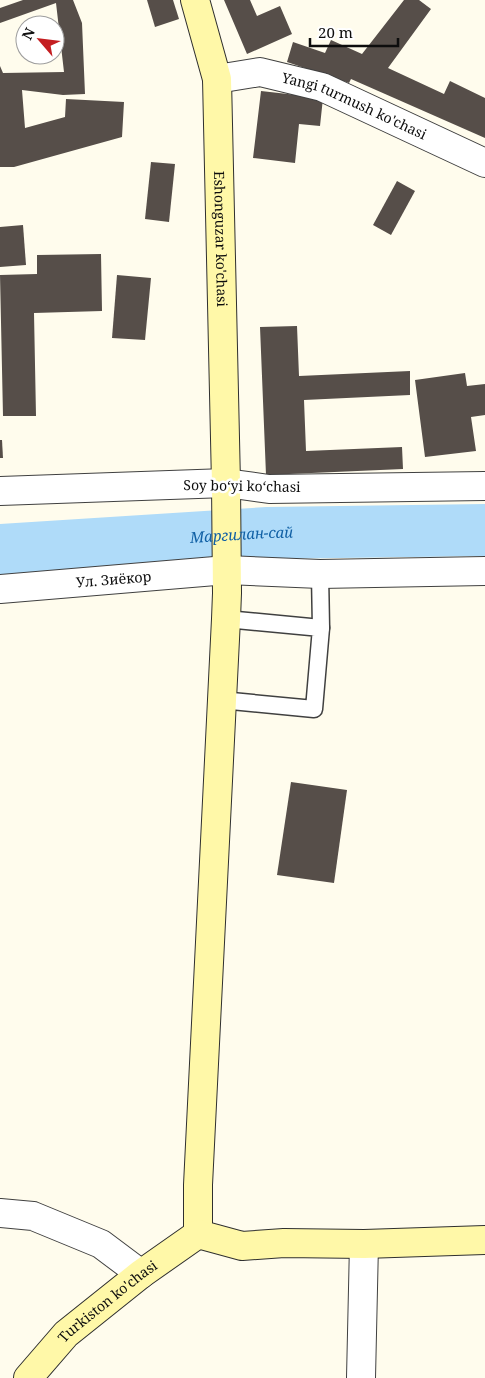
<svg xmlns="http://www.w3.org/2000/svg" width="485" height="1378" viewBox="0 0 485 1378" font-family="'Noto Serif',serif">
  <style>
    .lines { fill: none; stroke-linecap: round; stroke-linejoin: round }
    .river { stroke: #afdbf9; stroke-width: 52 }
    .building { fill: #564e49 }
    .lane-casing { stroke: #404040; stroke-width: 19 }
    .street-casing { stroke: #404040; stroke-width: 30 }
    .secondary-casing { stroke: #2f2f2f; stroke-width: 30 }
    .lane { stroke: #fff; stroke-width: 16 }
    .street { stroke: #fff; stroke-width: 28 }
    .secondary { stroke: #fff8a8; stroke-width: 28 }
    .labels { text-anchor: middle; stroke-width: 5; stroke-linejoin: round; paint-order: stroke }
    .street-label { font-size: 14px; fill: #0d0d0d; stroke: #fff }
    .water-label { font-size: 15px; font-style: italic; fill: #1060a5; stroke: #fff }
  </style>
  <rect width="100%" height="100%" fill="#fffced"/>
  <g class="lines">
    <path class="river" id="s1" d="M 0,550 L 268,533 L 485,530"/>
  </g>
  <g class="building">
    <path d="M 23,0 L 73,0 L 82,23 L 85,94 L 63,95 L 22,90 L 25,128 L 65,117 L 66,99 L 124,102 L 122,137 L 14,167 L 0,167 L 0,66 L 3,73 L 64,72 L 56,3 L 0,23 L 0,8 Z"/>
    <path d="M 147,0 L 173,0 L 179,19 L 155,27 Z"/>
    <path d="M 224,0 L 250,0 L 257,16 L 280,6 L 292,34 L 247,54 Z"/>
    <path d="M 404,0 L 419,0 L 431,9 L 388,68 L 444,94 L 450,81 L 485,98 L 485,138 L 351,79 L 349,83 L 287,62 L 293,42 L 325,53 L 331,40 L 362,54 Z"/>
    <path d="M 261,91 L 323,98 L 320,126 L 299,124 L 295,163 L 253,158 Z"/>
    <path d="M 151,162 L 175,164 L 169,222 L 145,219 Z"/>
    <path d="M 397,181 L 415,191 L 391,235 L 373,225 Z"/>
    <path d="M 23,225 L 26,265 L 0,267 L 0,227 Z"/>
    <path d="M 101,254 L 102,311 L 34,313 L 36,416 L 3,416 L 0,275 L 37,274 L 37,255 Z"/>
    <path d="M 117,275 L 151,278 L 145,340 L 112,338 Z"/>
    <path d="M 297,326 L 299,376 L 410,371 L 410,395 L 304,400 L 306,451 L 402,447 L 403,469 L 266,475 L 260,327 Z"/>
    <path d="M 465,373 L 467,386 L 485,384 L 485,415 L 471,417 L 476,451 L 425,457 L 415,380 Z"/>
    <path d="M 0,440 L 2,440 L 3,458 L 0,458 Z"/>
    <path d="M 291,782 L 347,790 L 334,883 L 277,875 Z"/>
  </g>
  <g class="lines">
    <defs>
      <g id="lane">
        <path d="M 320,574 L 321,628"/>
        <path d="M 221,700 L 314,709 L 321,628 L 226,619"/>
      </g>
      <g id="street">
        <path id="s2" d="M 217,79 L 260,72 L 322,87 L 485,163"/>
        <path d="M 0,491 L 226,483 L 269,489 L 485,486"/>
        <path id="s3" d="M 0,589 L 227,570 L 320,574 L 485,571"/>
        <path d="M 0,1213 L 33,1216 L 101,1244 L 141,1274"/>
        <path d="M 361,1378 L 364,1244"/>
      </g>
      <g id="secondary">
        <path id="s4" d="M 195,0 L 217,79 L 226,483 L 227,593 L 226,619 L 198,1185 L 198,1234"/>
        <path d="M 198,1234 L 242,1246 L 284,1243 L 364,1244 L 485,1240"/>
        <path id="s5" d="M 28,1378 L 66,1334 L 141,1274 L 198,1234"/>
      </g>
    </defs>
    <use href="#lane" class="lane-casing"/>
    <use href="#street" class="street-casing"/>
    <use href="#secondary" class="secondary-casing"/>
    <use href="#lane" class="lane"/>
    <use href="#street" class="street"/>
    <use href="#secondary" class="secondary"/>
  </g>
  <g class="labels">
    <g class="street-label">
      <text dy="5" stroke="none"><textPath href="#s2" startOffset="144">Yangi turmush ko'chasi</textPath></text>
      <text dy="5" stroke="none"><textPath href="#s4" startOffset="242">Eshonguzar ko'chasi</textPath></text>
      <text transform="translate(242 486) rotate(1)" y="5">Soy boʻyi koʻchasi</text>
      <text dy="5" stroke="none"><textPath href="#s3" startOffset="114">Ул. Зиёкор</textPath></text>
      <text dy="5" stroke="none"><textPath href="#s5" startOffset="111">Turkiston ko'chasi</textPath></text>
    </g>
    <g class="water-label">
      <text dy="5" stroke="none"><textPath href="#s1" startOffset="242">Маргилан-сай</textPath></text>
    </g>
  </g>
  <g transform="translate(40 40) rotate(298)"><circle r="24" fill="#ffffff" stroke="#9e9e9e"/>
  <path d="M0-4L9 19L0 12L-9 19Z" fill="#c41e21"/>
  <text y="-8" font-size="14" font-weight="bold" text-anchor="middle" fill="#0d0d0d">N</text>
  </g>
  <path d="M310 38v8h88v-8" fill="none" stroke="#0d0d0d" stroke-width="2.5"/>
  <text x="318" y="38" font-size="15" fill="#0d0d0d" stroke="#ffffff" stroke-width="4" paint-order="stroke">20 m</text>
</svg>
